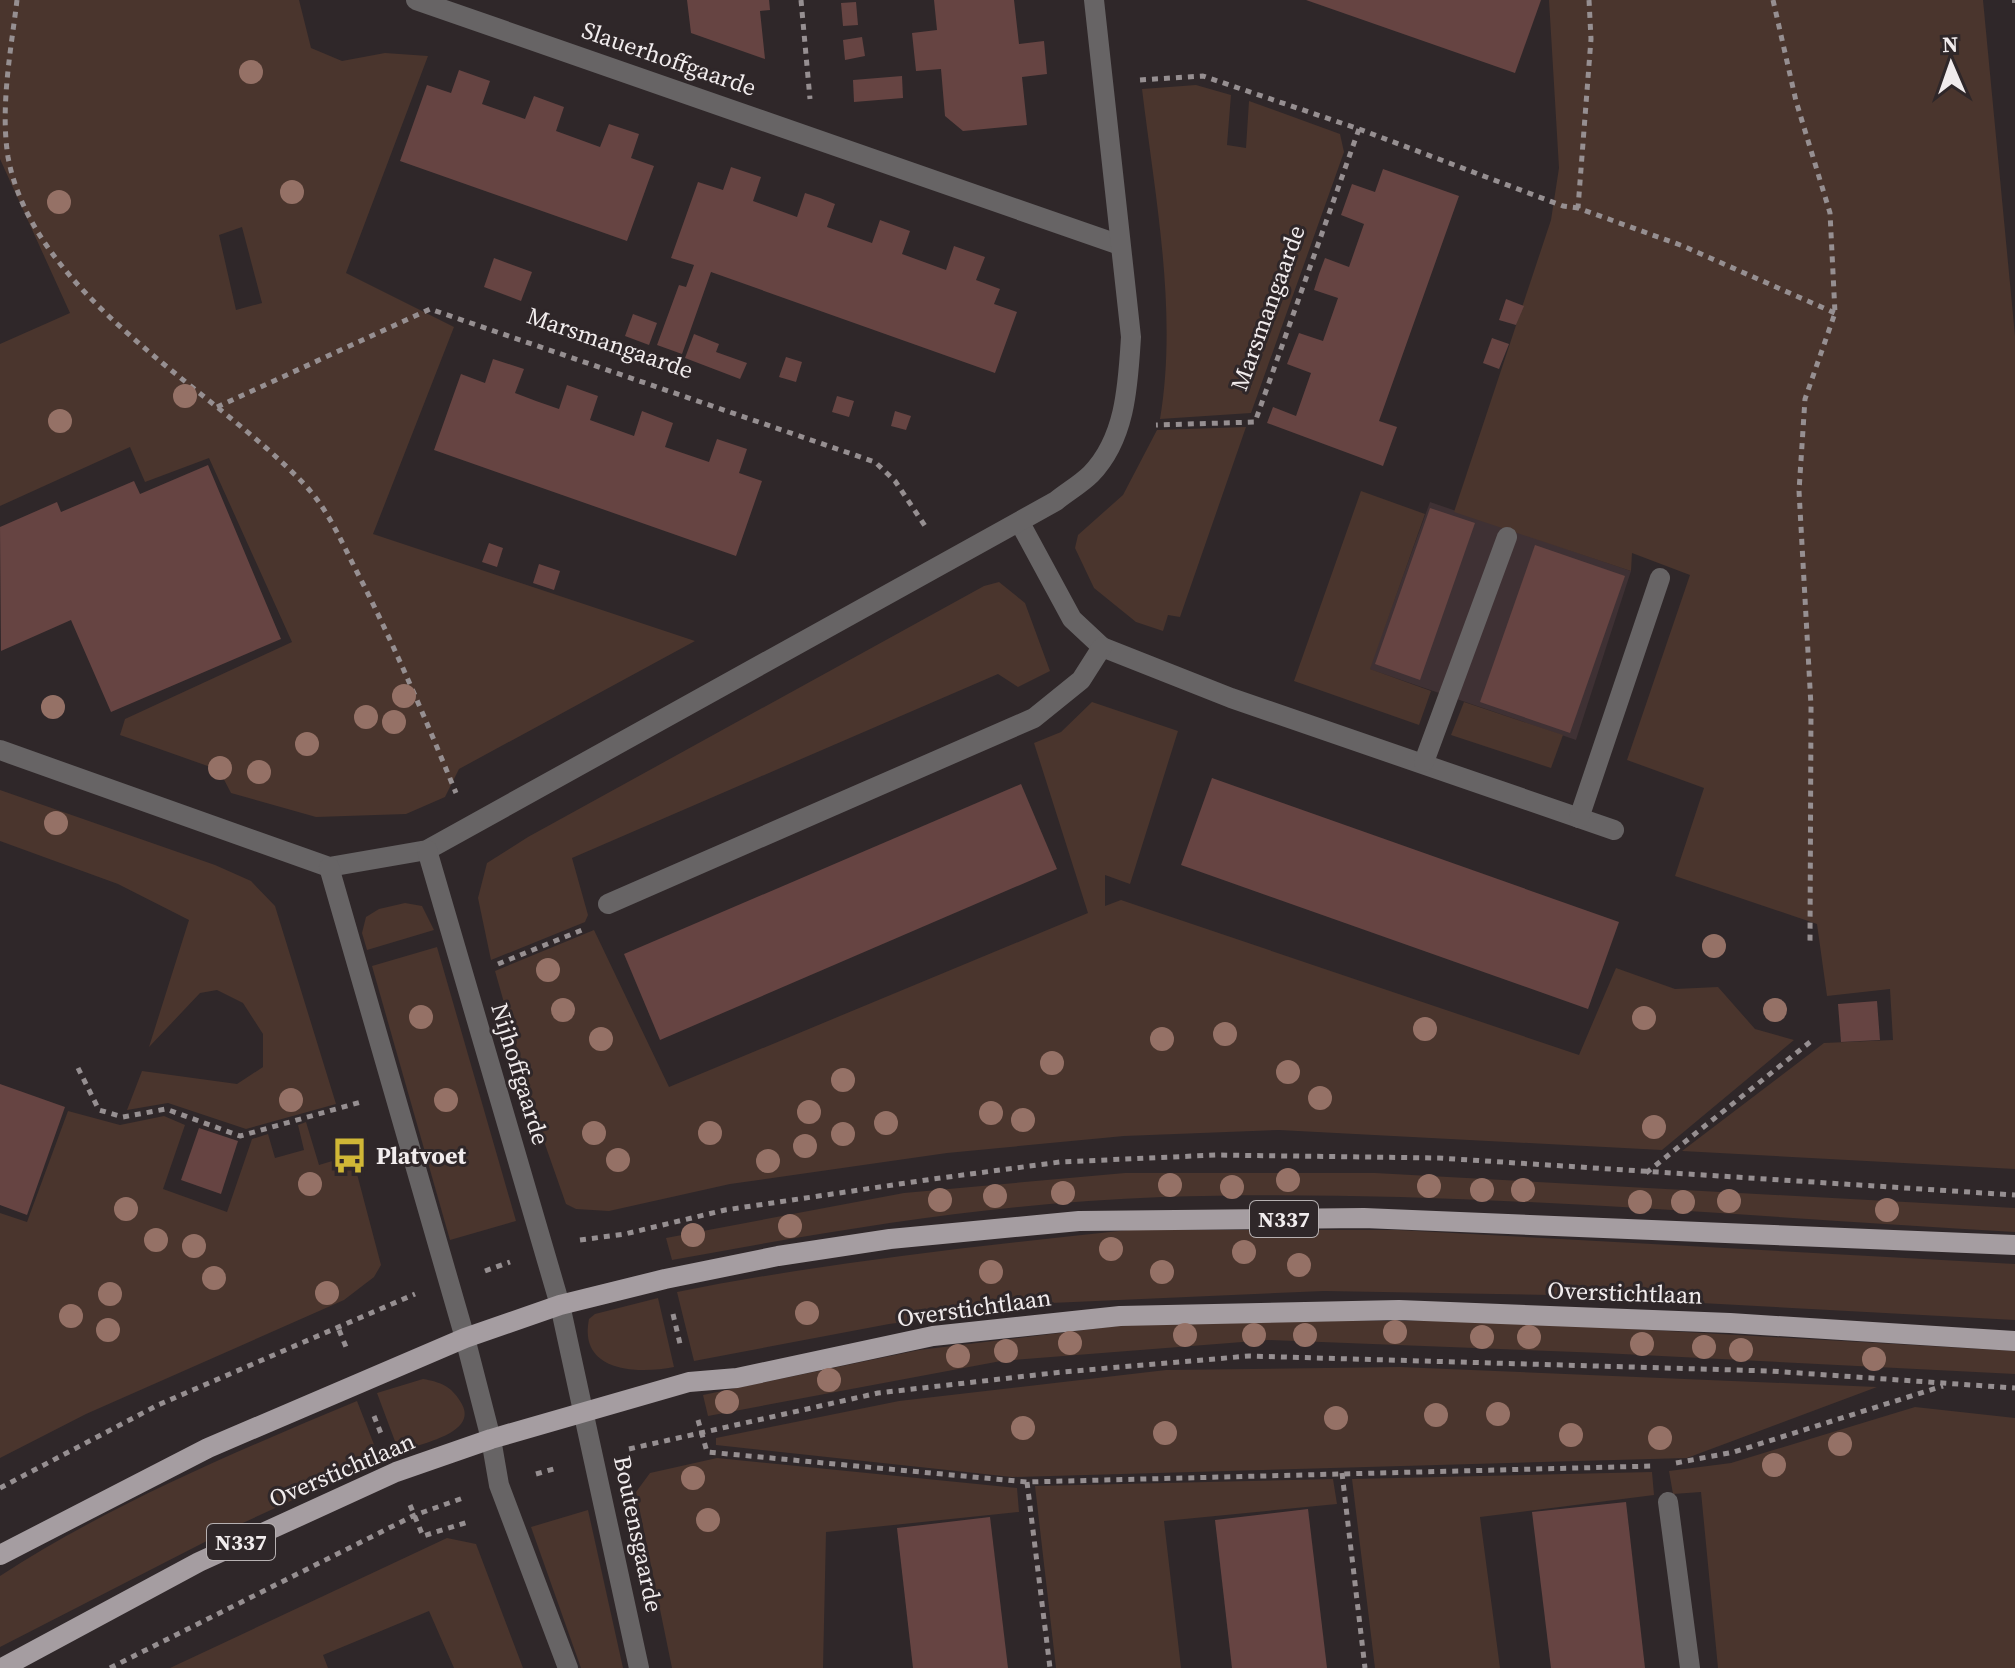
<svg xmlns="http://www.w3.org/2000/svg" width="2015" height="1668" viewBox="0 0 2015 1668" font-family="'Source Serif 4',serif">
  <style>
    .built { fill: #3f3134 }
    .green { fill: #4a352d; fill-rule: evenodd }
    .building { fill: #664442 }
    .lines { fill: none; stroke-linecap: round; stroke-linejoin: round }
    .path { stroke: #968f91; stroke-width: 5; stroke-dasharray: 6 6; stroke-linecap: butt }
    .minor { stroke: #676465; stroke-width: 20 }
    .major { stroke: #a59da1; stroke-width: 20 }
    .rail { stroke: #8a8485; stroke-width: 6; stroke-dasharray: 10 10; stroke-linecap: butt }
    .tree { fill: #957166 }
    .labels { text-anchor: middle; stroke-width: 6; stroke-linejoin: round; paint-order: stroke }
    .shield { fill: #2f2729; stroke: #b7b1b2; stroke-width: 2 }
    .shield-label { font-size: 22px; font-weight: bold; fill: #f1eced }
    .street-label { font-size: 24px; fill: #f1eced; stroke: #2f2729 }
    .poi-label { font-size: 24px; font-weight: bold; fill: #f1eced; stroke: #2f2729; text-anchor: start }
  </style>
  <rect width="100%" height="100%" fill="#2f2729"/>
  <path class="built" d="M 1430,502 L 1631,571 L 1576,740 L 1369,669 Z"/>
  <g class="green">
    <path d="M 0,0 L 299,0 L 311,48 L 342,61 L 385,53 L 428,56 L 346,273 L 454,327 L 373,534 L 695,641 L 459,769 L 445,797 L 406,814 L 316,817 L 231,793 L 219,770 L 120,735 L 125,719 L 292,642 L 209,458 L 145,482 L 130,447 L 0,506 L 0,344 L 70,313 L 0,159 ZM 242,227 L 262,303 L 236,310 L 219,235 Z"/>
    <path d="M 1549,0 L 1983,0 L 2015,336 L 2015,1169 L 1682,1151 L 1824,1043 L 1893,1040 L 1890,989 L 1827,996 L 1817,924 L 1675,876 L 1704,788 L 1627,760 L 1690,575 L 1632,553 L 1631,571 L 1454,512 L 1551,220 L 1559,168 Z"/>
    <path d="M 1196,85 L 1231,95 L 1227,145 L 1246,148 L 1249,101 L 1340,134 L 1344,152 L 1251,413 L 1160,419 C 1178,312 1155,197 1142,89 Z"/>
    <path d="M 1246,427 L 1180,617 L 1168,615 L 1163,631 L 1136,622 L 1094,588 L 1075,548 L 1078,535 L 1123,495 L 1157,430 Z"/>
    <path d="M 1361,491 L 1425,514 L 1370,669 L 1431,691 L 1419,725 L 1294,681 Z"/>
    <path d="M 999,582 L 1025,603 L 1050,671 L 1018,687 L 998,674 L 572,858 L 588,915 L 585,922 L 491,960 L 478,898 L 487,863 L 528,837 L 984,586 Z"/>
    <path d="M 1092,702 L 1178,731 L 1130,884 L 1105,875 L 1105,906 L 1121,900 L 1579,1055 L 1616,968 L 1675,989 L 1718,987 L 1755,1029 L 1794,1040 L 1662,1150 L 1279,1130 L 1124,1136 L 947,1153 L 730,1184 L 609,1211 L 576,1209 L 566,1204 L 541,1133 L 495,971 L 594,930 L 669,1087 L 1088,913 L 1034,743 L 1061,732 Z"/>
    <path d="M 1464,702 L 1563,735 L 1551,768 L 1451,735 Z"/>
    <path d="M 0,790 L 215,865 L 251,881 L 275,906 L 336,1104 L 246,1129 L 168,1103 L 127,1110 L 142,1071 L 237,1084 L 263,1067 L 263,1034 L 243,1003 L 217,990 L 200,993 L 149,1047 L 189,920 L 118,884 L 0,841 Z"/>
    <path d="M 405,903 L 422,906 L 434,930 L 367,950 L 362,933 L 366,917 L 379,909 Z"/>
    <path d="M 437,947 L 516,1221 L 450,1240 L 372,966 Z"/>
    <path d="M 68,1111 L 120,1125 L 164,1116 L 185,1125 L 163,1189 L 227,1212 L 252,1139 L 268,1134 L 275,1158 L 304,1150 L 298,1125 L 306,1122 L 319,1165 L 352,1155 L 381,1265 L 374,1277 L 344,1300 L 86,1414 L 0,1458 L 0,1213 L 27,1222 Z"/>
    <path d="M 1125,1173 L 1375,1173 L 2015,1208 L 2015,1232 C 1733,1216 1444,1188 1162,1197 C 995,1203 835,1230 672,1260 L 666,1238 L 904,1193 Z"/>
    <path d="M 1129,1230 L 1398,1230 L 2015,1264 L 2015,1320 L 1552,1295 L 1324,1291 L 1051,1303 L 889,1324 L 694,1361 L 677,1292 C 827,1262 978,1246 1129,1230 Z"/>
    <path d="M 658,1298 L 674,1367 C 639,1374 578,1373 589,1319 L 595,1314 Z"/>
    <path d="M 1334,1321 L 1495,1321 L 2015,1351 L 2015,1374 L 1602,1353 L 1268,1340 L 1001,1361 L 708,1416 L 703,1395 L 919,1350 L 1126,1325 Z"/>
    <path d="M 1400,1367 L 1877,1387 L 1687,1458 L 1012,1477 L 716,1445 L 716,1438 L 899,1401 L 1166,1370 Z"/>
    <path d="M 423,1379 C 440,1382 451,1386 460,1401 C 482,1433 421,1443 399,1452 L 377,1393 Z"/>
    <path d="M 357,1401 L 380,1460 L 234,1527 L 0,1647 L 0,1576 C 111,1504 235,1452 357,1401 Z"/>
    <path d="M 1915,1407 L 2015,1418 L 2015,1668 L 1718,1668 L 1701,1492 L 1673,1494 L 1669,1471 L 1731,1463 Z"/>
    <path d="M 717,1458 L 1017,1488 L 1019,1512 L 826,1532 L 823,1668 L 672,1668 L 636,1492 L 650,1473 Z"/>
    <path d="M 1652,1472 L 1654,1495 L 1480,1517 L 1500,1668 L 1375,1668 L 1352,1479 Z"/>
    <path d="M 1333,1479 L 1337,1504 L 1164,1521 L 1181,1668 L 1056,1668 L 1035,1486 Z"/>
    <path d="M 588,1510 L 623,1668 L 581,1668 L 531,1527 Z"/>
    <path d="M 447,1538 L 476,1544 L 523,1668 L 454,1668 L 429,1611 L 323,1655 L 328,1668 L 170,1668 Z"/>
  </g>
  <g class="building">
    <path d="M 687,0 L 769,0 L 770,10 L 760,11 L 765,59 L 691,33 Z"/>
    <path d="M 934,0 L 1014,0 L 1019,44 L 1044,41 L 1047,74 L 1022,77 L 1027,125 L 963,131 L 945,116 L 941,69 L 916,71 L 912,33 L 937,30 Z"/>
    <path d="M 1306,0 L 1541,0 L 1515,73 Z"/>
    <path d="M 856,2 L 858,25 L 843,26 L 841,3 Z"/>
    <path d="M 862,37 L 865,56 L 845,60 L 843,40 Z"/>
    <path d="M 459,70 L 490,81 L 482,104 L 525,119 L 534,96 L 564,107 L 556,131 L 600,147 L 609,124 L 639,134 L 631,158 L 654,166 L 627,241 L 400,161 L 427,85 L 451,93 Z"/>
    <path d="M 902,76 L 903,98 L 854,102 L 853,80 Z"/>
    <path d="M 731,167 L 761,177 L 753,201 L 797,217 L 805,193 L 820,198 L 835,204 L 827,227 L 872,243 L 880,220 L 910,231 L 902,254 L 946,270 L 954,246 L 985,257 L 976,280 L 1000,289 L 994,304 L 1017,312 L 995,373 L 711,272 L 682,354 L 657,345 L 679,285 L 686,287 L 694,265 L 671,258 L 698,182 L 723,190 Z"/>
    <path d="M 1383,169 L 1459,196 L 1379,421 L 1397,427 L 1383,466 L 1267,423 L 1273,407 L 1296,416 L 1311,373 L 1287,364 L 1299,333 L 1323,341 L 1338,298 L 1314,290 L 1319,274 L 1325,258 L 1349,267 L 1364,224 L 1341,215 L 1352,184 L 1375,192 Z"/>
    <path d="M 494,258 L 532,272 L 521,301 L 484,287 Z"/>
    <path d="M 1506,299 L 1524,306 L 1516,325 L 1499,320 Z"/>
    <path d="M 633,314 L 657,323 L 649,345 L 625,336 Z"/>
    <path d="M 694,334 L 719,344 L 716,352 L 747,363 L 740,379 L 685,358 Z"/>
    <path d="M 1492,338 L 1509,344 L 1499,369 L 1483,363 Z"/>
    <path d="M 786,357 L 802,362 L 796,382 L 779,377 Z"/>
    <path d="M 493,359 L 524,369 L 515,393 L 536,401 L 559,409 L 567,385 L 598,396 L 590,420 L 634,436 L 642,411 L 673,423 L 665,447 L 709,462 L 717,439 L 747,449 L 739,473 L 762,481 L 736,556 L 434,450 L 461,374 L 485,383 Z"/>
    <path d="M 837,396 L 854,401 L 849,417 L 832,412 Z"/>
    <path d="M 895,411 L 911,416 L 906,430 L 891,426 Z"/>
    <path d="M 208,465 L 281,639 L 111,712 L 71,620 L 1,651 L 0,527 L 57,502 L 61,512 L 134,481 L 140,494 Z"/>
    <path d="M 1430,508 L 1475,523 L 1420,680 L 1375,664 Z"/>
    <path d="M 489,543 L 503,548 L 497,567 L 482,562 Z"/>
    <path d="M 1535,545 L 1625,576 L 1570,733 L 1480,702 Z"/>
    <path d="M 539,564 L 560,571 L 554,590 L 533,583 Z"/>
    <path d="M 1212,778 L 1619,922 L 1588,1009 L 1181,865 Z"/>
    <path d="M 1021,784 L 1057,869 L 660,1040 L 624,954 Z"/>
    <path d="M 1877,1001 L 1880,1040 L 1841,1042 L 1838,1004 Z"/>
    <path d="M 0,1084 L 65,1107 L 27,1215 L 0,1205 Z"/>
    <path d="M 199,1128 L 238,1141 L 221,1194 L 181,1180 Z"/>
    <path d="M 1626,1502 L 1645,1668 L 1551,1668 L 1532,1512 Z"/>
    <path d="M 1308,1509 L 1327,1668 L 1232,1668 L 1215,1520 Z"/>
    <path d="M 990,1517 L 1008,1668 L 913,1668 L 897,1528 Z"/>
  </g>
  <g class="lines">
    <g class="path">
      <path d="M 17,0 C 11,50 0,106 8,157 C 34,297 211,386 304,484 C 328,509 341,541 357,572 C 394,644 425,718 456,793"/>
      <path d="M 801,0 L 810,99"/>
      <path d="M 1589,0 L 1591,39 L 1578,208 L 1683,246 L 1835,313"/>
      <path d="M 1773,0 L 1796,101 L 1830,213 L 1835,313 L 1805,399 L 1799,491 L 1811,706 L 1810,944"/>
      <path d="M 1140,80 L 1203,76 L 1359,129 L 1255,422 L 1156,425"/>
      <path d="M 1359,129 L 1563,206 L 1578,208"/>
      <path d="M 217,407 L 430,309 L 875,462 L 895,481 L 927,529"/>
      <path d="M 498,964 L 582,930"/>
      <path d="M 78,1068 L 99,1110 L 123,1117 L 166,1109 L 240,1136 L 361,1102"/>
      <path d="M 1646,1173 L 1810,1042"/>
      <path d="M 580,1240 L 625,1234 L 725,1210 L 933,1179 L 1060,1162 L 1216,1155 L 1439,1158 L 2015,1195"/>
      <path d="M 485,1271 L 510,1262"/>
      <path d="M 673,1314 L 681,1348"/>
      <path d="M 339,1330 L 346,1347"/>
      <path d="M 374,1416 L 382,1436"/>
      <path d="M 698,1420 L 707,1452 L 1027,1482 L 1654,1466"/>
      <path d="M 629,1449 L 878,1393 L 1062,1372 L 1249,1356 L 1770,1371 L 2015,1388"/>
      <path d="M 1676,1463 L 1734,1452 L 1943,1386"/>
      <path d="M 1342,1473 L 1365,1668"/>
      <path d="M 536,1474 L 557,1468"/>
      <path d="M 1027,1482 L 1050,1668"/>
      <path d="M 0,1488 L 158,1405 L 415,1294"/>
      <path d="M 410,1505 L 423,1536 L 471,1521"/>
      <path d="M 110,1668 L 415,1515 L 466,1497"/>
    </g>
    <g class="minor">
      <path d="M 416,0 L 1120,245"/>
      <path d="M 1020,523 L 1072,619 L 1102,647 L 1231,698 L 1614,830"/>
      <path d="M 0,750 L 329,867 L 427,850 L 1056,501 C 1067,492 1081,484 1091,474 C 1126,438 1128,384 1131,337 L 1094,0"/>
      <path d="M 1424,762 L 1507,537"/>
      <path d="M 1579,818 L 1660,578"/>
      <path d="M 427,850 L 560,1305 L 639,1668"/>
      <path d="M 329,867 L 465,1338 L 491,1439 L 499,1485 L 568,1668"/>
      <path d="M 608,904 L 1034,718 L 1081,680 L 1102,647"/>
      <path d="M 1668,1502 L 1690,1668"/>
    </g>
    <g class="major">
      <path d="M 0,1555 L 208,1448 L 465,1338 L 560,1305 L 665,1279 L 778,1256 L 890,1239 L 1079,1221 L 1364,1218 L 2015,1245"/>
      <path d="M 2,1668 L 199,1562 L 396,1472 L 491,1439 L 689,1382 L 737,1378 L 933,1336 L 1120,1316 L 1399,1310 L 1730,1323 L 2015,1341"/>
    </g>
    <path class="rail" d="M 2015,0 L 2015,3"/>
  </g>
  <g class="tree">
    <circle cx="251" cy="72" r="12"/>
    <circle cx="292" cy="192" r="12"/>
    <circle cx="59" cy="202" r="12"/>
    <circle cx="185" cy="396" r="12"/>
    <circle cx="60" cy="421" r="12"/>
    <circle cx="404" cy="696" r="12"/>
    <circle cx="53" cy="707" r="12"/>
    <circle cx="366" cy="717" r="12"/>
    <circle cx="394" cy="722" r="12"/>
    <circle cx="307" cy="744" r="12"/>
    <circle cx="220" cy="768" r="12"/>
    <circle cx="259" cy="772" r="12"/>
    <circle cx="56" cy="823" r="12"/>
    <circle cx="1714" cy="946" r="12"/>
    <circle cx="548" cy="970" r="12"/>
    <circle cx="563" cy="1010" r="12"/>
    <circle cx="1775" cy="1010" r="12"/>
    <circle cx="421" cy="1017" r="12"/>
    <circle cx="1644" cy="1018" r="12"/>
    <circle cx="1425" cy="1029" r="12"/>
    <circle cx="1225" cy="1034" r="12"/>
    <circle cx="601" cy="1039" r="12"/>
    <circle cx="1162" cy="1039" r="12"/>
    <circle cx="1052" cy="1063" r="12"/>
    <circle cx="1288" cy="1072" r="12"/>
    <circle cx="843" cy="1080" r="12"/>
    <circle cx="1320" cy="1098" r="12"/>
    <circle cx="291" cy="1100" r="12"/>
    <circle cx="446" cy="1100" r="12"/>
    <circle cx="809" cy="1112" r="12"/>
    <circle cx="991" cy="1113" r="12"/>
    <circle cx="1023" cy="1120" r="12"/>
    <circle cx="886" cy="1123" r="12"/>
    <circle cx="1654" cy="1127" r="12"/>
    <circle cx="594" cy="1133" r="12"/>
    <circle cx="710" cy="1133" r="12"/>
    <circle cx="843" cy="1134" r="12"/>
    <circle cx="805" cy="1146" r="12"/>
    <circle cx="618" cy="1160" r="12"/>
    <circle cx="768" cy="1161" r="12"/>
    <circle cx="1288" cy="1180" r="12"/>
    <circle cx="310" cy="1184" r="12"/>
    <circle cx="1170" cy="1185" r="12"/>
    <circle cx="1429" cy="1186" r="12"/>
    <circle cx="1232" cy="1187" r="12"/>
    <circle cx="1482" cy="1190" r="12"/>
    <circle cx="1523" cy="1190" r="12"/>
    <circle cx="1063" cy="1193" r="12"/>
    <circle cx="995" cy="1196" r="12"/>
    <circle cx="940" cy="1200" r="12"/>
    <circle cx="1729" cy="1201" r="12"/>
    <circle cx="1640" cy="1202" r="12"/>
    <circle cx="1683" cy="1202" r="12"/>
    <circle cx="126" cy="1209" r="12"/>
    <circle cx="1887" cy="1210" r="12"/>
    <circle cx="790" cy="1226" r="12"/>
    <circle cx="693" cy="1235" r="12"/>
    <circle cx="156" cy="1240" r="12"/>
    <circle cx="194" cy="1246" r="12"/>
    <circle cx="1111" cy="1249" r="12"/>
    <circle cx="1244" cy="1252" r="12"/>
    <circle cx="1299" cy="1265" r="12"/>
    <circle cx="991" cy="1272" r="12"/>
    <circle cx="1162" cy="1272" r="12"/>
    <circle cx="214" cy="1278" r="12"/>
    <circle cx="327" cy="1293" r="12"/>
    <circle cx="110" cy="1294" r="12"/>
    <circle cx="807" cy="1313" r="12"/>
    <circle cx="71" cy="1316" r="12"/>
    <circle cx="108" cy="1330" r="12"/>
    <circle cx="1395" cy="1332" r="12"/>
    <circle cx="1185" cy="1335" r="12"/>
    <circle cx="1254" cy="1335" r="12"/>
    <circle cx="1305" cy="1335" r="12"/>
    <circle cx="1482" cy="1337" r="12"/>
    <circle cx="1529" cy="1337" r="12"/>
    <circle cx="1070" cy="1343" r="12"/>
    <circle cx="1642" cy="1344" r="12"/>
    <circle cx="1704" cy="1347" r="12"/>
    <circle cx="1741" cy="1350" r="12"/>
    <circle cx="1006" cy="1351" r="12"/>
    <circle cx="958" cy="1356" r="12"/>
    <circle cx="1874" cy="1359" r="12"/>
    <circle cx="829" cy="1380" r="12"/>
    <circle cx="727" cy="1402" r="12"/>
    <circle cx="1498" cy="1414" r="12"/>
    <circle cx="1436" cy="1415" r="12"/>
    <circle cx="1336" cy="1418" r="12"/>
    <circle cx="1023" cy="1428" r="12"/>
    <circle cx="1165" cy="1433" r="12"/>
    <circle cx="1571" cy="1435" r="12"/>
    <circle cx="1660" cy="1438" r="12"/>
    <circle cx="1840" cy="1444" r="12"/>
    <circle cx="1774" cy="1465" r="12"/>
    <circle cx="693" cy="1478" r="12"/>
    <circle cx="708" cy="1520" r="12"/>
  </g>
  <defs>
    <symbol id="bus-bare" viewBox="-9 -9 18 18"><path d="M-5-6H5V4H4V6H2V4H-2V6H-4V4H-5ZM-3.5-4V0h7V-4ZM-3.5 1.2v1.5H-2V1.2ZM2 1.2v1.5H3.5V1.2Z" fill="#d0b736" stroke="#2f2729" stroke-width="2.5" paint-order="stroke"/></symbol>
  </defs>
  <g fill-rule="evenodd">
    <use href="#bus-bare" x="324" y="1130" width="51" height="51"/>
  </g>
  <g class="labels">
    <g class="shield">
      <rect x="1250" y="1201" width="68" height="36" rx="6"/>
      <rect x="207" y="1524" width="68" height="36" rx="6"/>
    </g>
    <g class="shield-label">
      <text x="1284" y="1227">N337</text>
      <text x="241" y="1550">N337</text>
    </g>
    <g class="street-label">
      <text transform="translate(669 59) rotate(19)" y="8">Slauerhoffgaarde</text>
      <text transform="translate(1268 308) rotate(-70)" y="8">Marsmangaarde</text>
      <text transform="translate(610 343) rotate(19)" y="8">Marsmangaarde</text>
      <text transform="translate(520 1074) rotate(73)" y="8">Nijhoffgaarde</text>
      <text transform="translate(1625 1293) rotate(2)" y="8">Overstichtlaan</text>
      <text transform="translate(974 1308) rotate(-8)" y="8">Overstichtlaan</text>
      <text transform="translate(342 1470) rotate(-23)" y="8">Overstichtlaan</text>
      <text transform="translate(638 1534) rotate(78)" y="8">Boutensgaarde</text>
    </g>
    <g class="poi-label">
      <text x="376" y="1164">Platvoet</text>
    </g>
  </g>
  <g transform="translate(1951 64) rotate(358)" stroke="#2f2729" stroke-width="6" paint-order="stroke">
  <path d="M0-6L14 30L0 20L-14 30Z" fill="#f1eced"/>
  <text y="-12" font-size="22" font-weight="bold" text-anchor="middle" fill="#f1eced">N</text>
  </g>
</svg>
